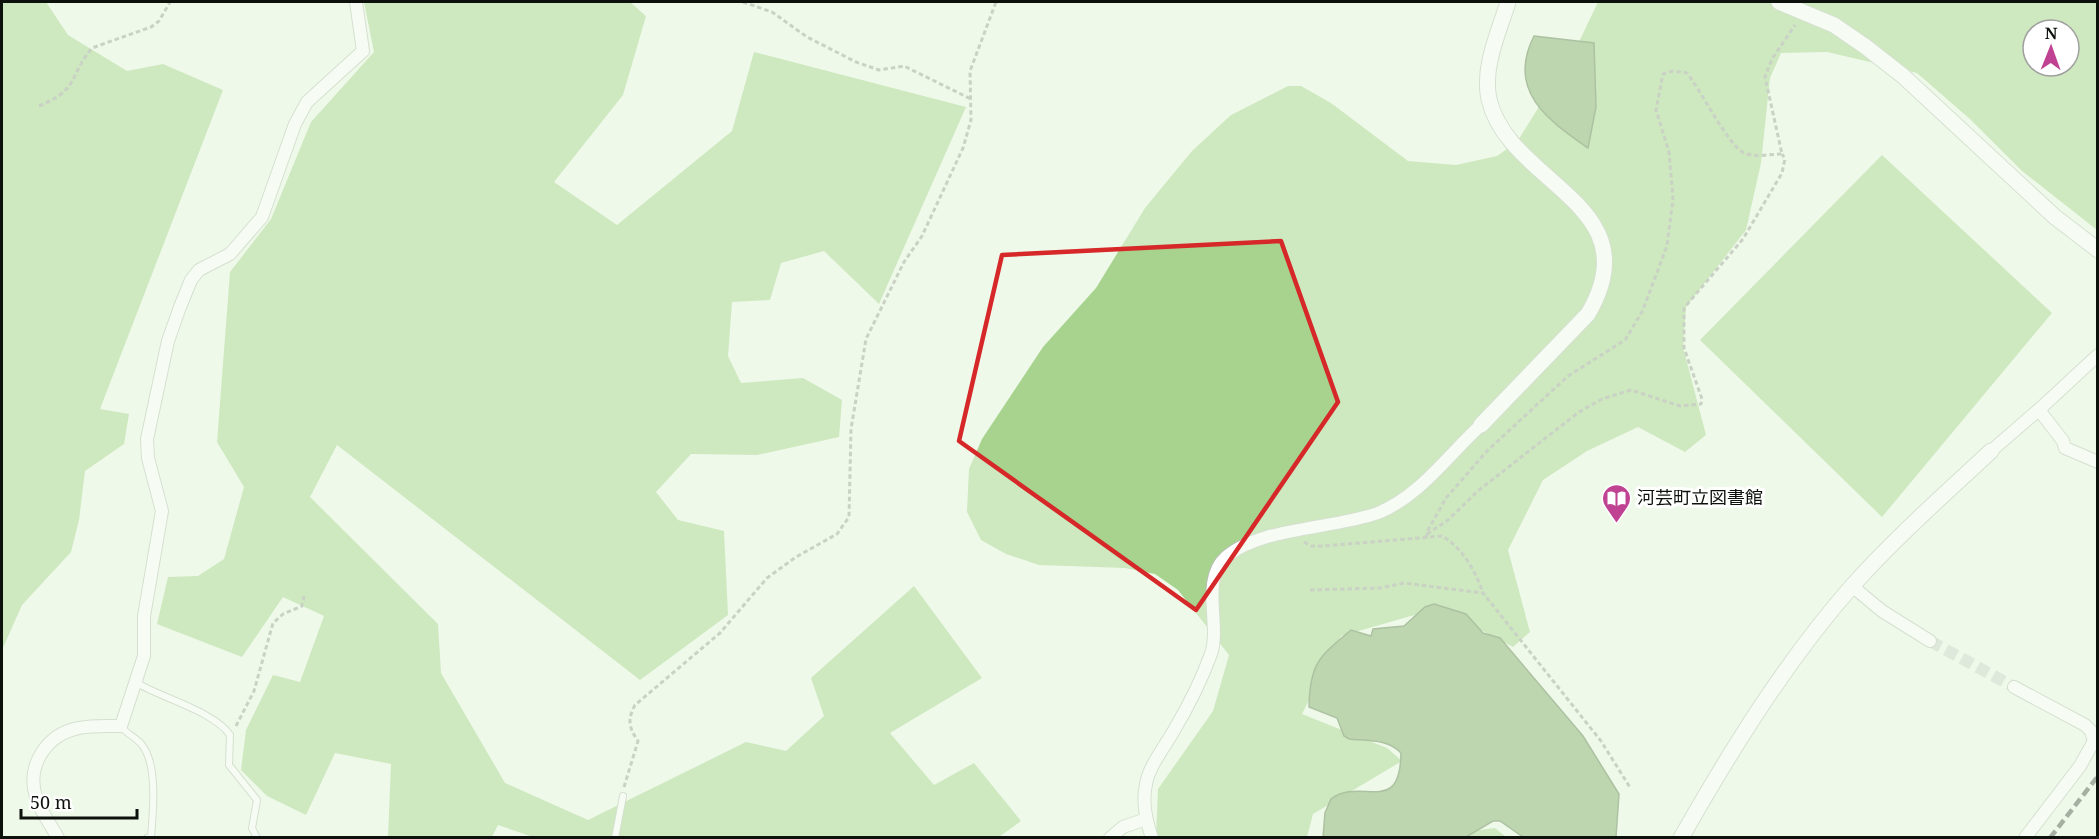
<svg xmlns="http://www.w3.org/2000/svg" width="2099" height="839" viewBox="0 0 2099 839" font-family="'Noto Serif','Noto Sans JP',serif">
  <style>
    .green { fill: #a7d38e; fill-rule: evenodd }
    .water { fill: #81ac68; stroke: #5e7e4c; stroke-width: 1.5 }
    .lines { fill: none; stroke-linecap: round; stroke-linejoin: round }
    .minor-tunnel { stroke: #cdd6c9; stroke-width: 12; stroke-dasharray: 12 6; stroke-linecap: butt }
    .service-casing { stroke: #b7c1b3; stroke-width: 8 }
    .minor-casing { stroke: #b7c1b3; stroke-width: 14 }
    .tertiary-casing { stroke: #b7c1b3; stroke-width: 17 }
    .path { stroke: #9ba297; stroke-width: 3; stroke-dasharray: 4.5 3; stroke-linecap: butt }
    .service { stroke: #fff; stroke-width: 6 }
    .minor { stroke: #fff; stroke-width: 12 }
    .tertiary { stroke: #fff; stroke-width: 15 }
    .rail { stroke: #4f554d; stroke-width: 4.5; stroke-dasharray: 9 4.5; stroke-linecap: butt }
    .marked { fill: none; stroke: #d62828; stroke-width: 4.5; stroke-linejoin: round }
    .labels { text-anchor: middle; stroke-width: 6; stroke-linejoin: round; paint-order: stroke }
    .poi-label { font-size: 18px; fill: #0d110c; stroke: #fff; text-anchor: start }
  </style>
  <rect width="100%" height="100%" fill="#eff9ea"/>
  <g class="green">
    <path d="M 2,2 L 46,2 L 68,35 L 127,71 L 163,64 L 223,90 L 100,409 L 129,414 L 124,444 L 85,471 L 79,520 L 71,552 L 22,605 L 2,650 Z"/>
    <path d="M 364,2 L 630,2 L 646,16 L 623,95 L 554,182 L 617,225 L 732,131 L 754,52 L 966,107 L 879,304 L 824,251 L 781,263 L 770,300 L 732,302 L 728,356 L 741,383 L 803,378 L 842,400 L 839,437 L 757,455 L 691,454 L 656,492 L 678,520 L 724,531 L 728,615 L 640,680 L 337,445 L 310,497 L 438,624 L 441,673 L 505,783 L 588,820 L 746,742 L 786,751 L 824,716 L 811,678 L 914,586 L 982,678 L 890,733 L 934,785 L 974,763 L 1021,821 L 999,837 L 536,838 L 498,825 L 492,837 L 388,837 L 391,764 L 335,753 L 306,815 L 267,796 L 241,770 L 246,730 L 273,675 L 300,682 L 324,616 L 283,597 L 242,657 L 157,624 L 168,577 L 198,576 L 224,559 L 244,487 L 217,442 L 230,272 L 271,219 L 311,122 L 374,52 Z"/>
    <path d="M 1598,2 L 2097,2 L 2097,230 L 2022,171 L 1971,120 L 1917,73 L 1827,52 L 1781,53 L 1770,78 L 1761,163 L 1746,230 L 1686,307 L 1683,347 L 1706,435 L 1685,452 L 1638,427 L 1587,451 L 1543,480 L 1508,550 L 1530,632 L 1513,647 L 1439,608 L 1341,636 L 1302,714 L 1387,748 L 1402,761 L 1313,814 L 1307,837 L 1156,837 L 1158,789 L 1213,711 L 1229,655 L 1178,590 L 1155,574 L 1125,568 L 1039,565 L 1006,554 L 981,540 L 967,512 L 969,469 L 982,439 L 1043,347 L 1096,288 L 1145,208 L 1192,151 L 1231,115 L 1288,86 L 1301,86 L 1331,103 L 1408,161 L 1456,165 L 1497,156 L 1517,142 L 1578,44 ZM 2033,30 L 2069,30 L 2069,66 L 2033,66 Z"/>
    <path d="M 1882,155 L 2052,313 L 1882,517 L 1700,340 Z"/>
    <path d="M 1495,828 L 1506,837 L 1460,838 L 1464,832 Z"/>
  </g>
  <g class="water">
    <path d="M 1534,36 L 1594,43 L 1596,107 L 1588,148 C 1548,120 1506,91 1534,36 Z"/>
    <path d="M 1434,604 L 1466,614 L 1483,633 L 1500,638 L 1583,736 L 1619,794 L 1616,837 L 1523,837 L 1500,821 L 1493,821 L 1466,837 L 1323,837 L 1325,813 L 1331,799 C 1361,776 1400,818 1401,753 C 1388,739 1368,741 1349,739 L 1344,736 L 1337,718 L 1309,707 C 1310,663 1319,657 1351,630 L 1371,636 L 1373,629 L 1404,626 L 1425,607 Z"/>
  </g>
  <g class="lines">
    <path class="minor-tunnel" d="M 1930,641 L 2014,687"/>
    <defs>
      <g id="service">
        <path d="M 137,683 C 162,698 215,712 230,735 L 229,765 L 257,800 L 252,828 L 257,838"/>
        <path d="M 121,726 C 126,734 136,737 142,745 C 158,765 153,812 151,837 L 147,838"/>
        <path d="M 615,838 L 623,796"/>
      </g>
      <g id="minor">
        <path d="M 2039,410 L 2063,441 L 2065,448 L 2098,462"/>
        <path d="M 1991,451 L 2043,406 L 2098,355"/>
        <path d="M 1852,586 L 1882,611 L 1930,641"/>
        <path d="M 2014,687 L 2085,725 L 2091,731 L 2094,741 L 2080,766 L 2025,838"/>
        <path d="M 58,838 C 51,825 40,811 36,797 C 26,765 47,734 79,728 C 93,725 107,726 121,726 L 144,656 L 144,616 L 162,511 L 148,458 L 147,439 L 168,341 L 180,307 L 191,280 L 199,270 L 230,254 L 262,217 L 295,124 L 307,102 L 363,51 L 356,2"/>
        <path d="M 1110,838 L 1123,827 L 1146,819"/>
        <path d="M 1152,838 C 1146,821 1142,802 1146,784 C 1149,766 1164,748 1173,732 C 1188,707 1201,681 1211,654 C 1221,624 1200,581 1226,557 C 1260,527 1335,529 1378,513 C 1420,496 1448,455 1481,425"/>
      </g>
      <g id="tertiary">
        <path d="M 1779,2 L 1834,25 L 1866,47 L 1903,76 L 2055,217 L 2098,250"/>
        <path d="M 1481,425 L 1588,314 C 1653,204 1508,184 1489,99 C 1482,67 1499,32 1508,2"/>
        <path d="M 1681,838 C 1731,750 1786,661 1853,585 C 1896,537 1944,495 1991,451"/>
      </g>
    </defs>
    <use href="#service" class="service-casing"/>
    <use href="#minor" class="minor-casing"/>
    <use href="#tertiary" class="tertiary-casing"/>
    <g class="path">
      <path d="M 743,2 L 772,12 L 807,37 L 856,62 L 879,70 L 904,66 L 971,99"/>
      <path d="M 39,106 C 80,89 68,77 92,48 L 151,27 L 159,21 L 170,2"/>
      <path d="M 1427,534 L 1448,520 L 1479,490 L 1579,412 L 1602,399 L 1631,390 L 1680,406 L 1701,404 L 1702,399 L 1684,348 L 1684,308 L 1743,239 L 1782,173 L 1785,159 L 1782,154"/>
      <path d="M 1426,538 L 1428,530 L 1446,498 L 1487,451 L 1568,376 L 1625,340 L 1642,312 L 1667,246 L 1673,199 L 1669,152 L 1656,110 L 1663,74 L 1673,71 L 1687,73 C 1700,89 1728,145 1744,153 C 1755,158 1770,154 1782,154 L 1765,77 L 1772,59 L 1795,25"/>
      <path d="M 1304,542 L 1311,546 L 1323,546 L 1442,536 C 1462,547 1476,572 1483,593"/>
      <path d="M 1310,590 L 1380,588 L 1404,583 L 1483,593 L 1601,741 L 1631,789"/>
      <path d="M 236,726 L 254,691 L 273,623 L 283,614 L 302,606 L 304,596"/>
      <path d="M 624,787 L 638,741 C 629,728 627,720 635,705 L 720,633 L 767,578 L 796,557 L 837,534 L 849,517 L 851,429 L 866,339 L 904,262 L 922,236 L 963,148 L 971,120 L 970,71 L 996,2"/>
    </g>
    <use href="#service" class="service"/>
    <use href="#minor" class="minor"/>
    <use href="#tertiary" class="tertiary"/>
    <path class="rail" d="M 2050,838 L 2098,776"/>
  </g>
  <path d="M0 0H2099V839H0ZM 1281,241 L 1338,402 L 1196,610 L 959,441 L 1002,255 Z" fill="#eff9ea" fill-opacity=".55" fill-rule="evenodd"/>
  <path class="marked" d="M 1281,241 L 1338,402 L 1196,610 L 959,441 L 1002,255 Z"/>
  <defs>
    <symbol id="library-pin" viewBox="-11 -11 22 30"><path d="M0 17L-7.5 6A9.5 9.5 0 1 1 7.5 6Z" fill="#bf4392" stroke="#fff"/><path d="M-6-4Q-3-5.5-.7-3.5V5Q-3 3-6 4ZM6-4Q3-5.5 .7-3.5V5Q3 3 6 4Z" fill="#fff"/></symbol>
  </defs>
  <g fill-rule="evenodd">
    <use href="#library-pin" x="1600" y="482" width="33" height="45"/>
  </g>
  <g class="labels">
    <g class="poi-label">
      <text x="1637" y="504">河芸町立図書館</text>
    </g>
  </g>
  <rect width="2099" height="839" fill="none" stroke="#0d110c" stroke-width="6"/>
  <g transform="translate(2051 48) rotate(1)"><circle r="28" fill="#ffffff" stroke="#9ea09e" stroke-width="1.5"/>
  <path d="M0-4.5L10 22L0 15L-10 22Z" fill="#bf4392"/>
  <text y="-9" font-size="16" font-weight="bold" text-anchor="middle" fill="#0d110c">N</text>
  </g>
  <path d="M21 809v9h116v-9" fill="none" stroke="#0d110c" stroke-width="3"/>
  <text x="30" y="809" font-size="18" fill="#0d110c" stroke="#ffffff" stroke-width="4.5" paint-order="stroke">50 m</text>
</svg>
